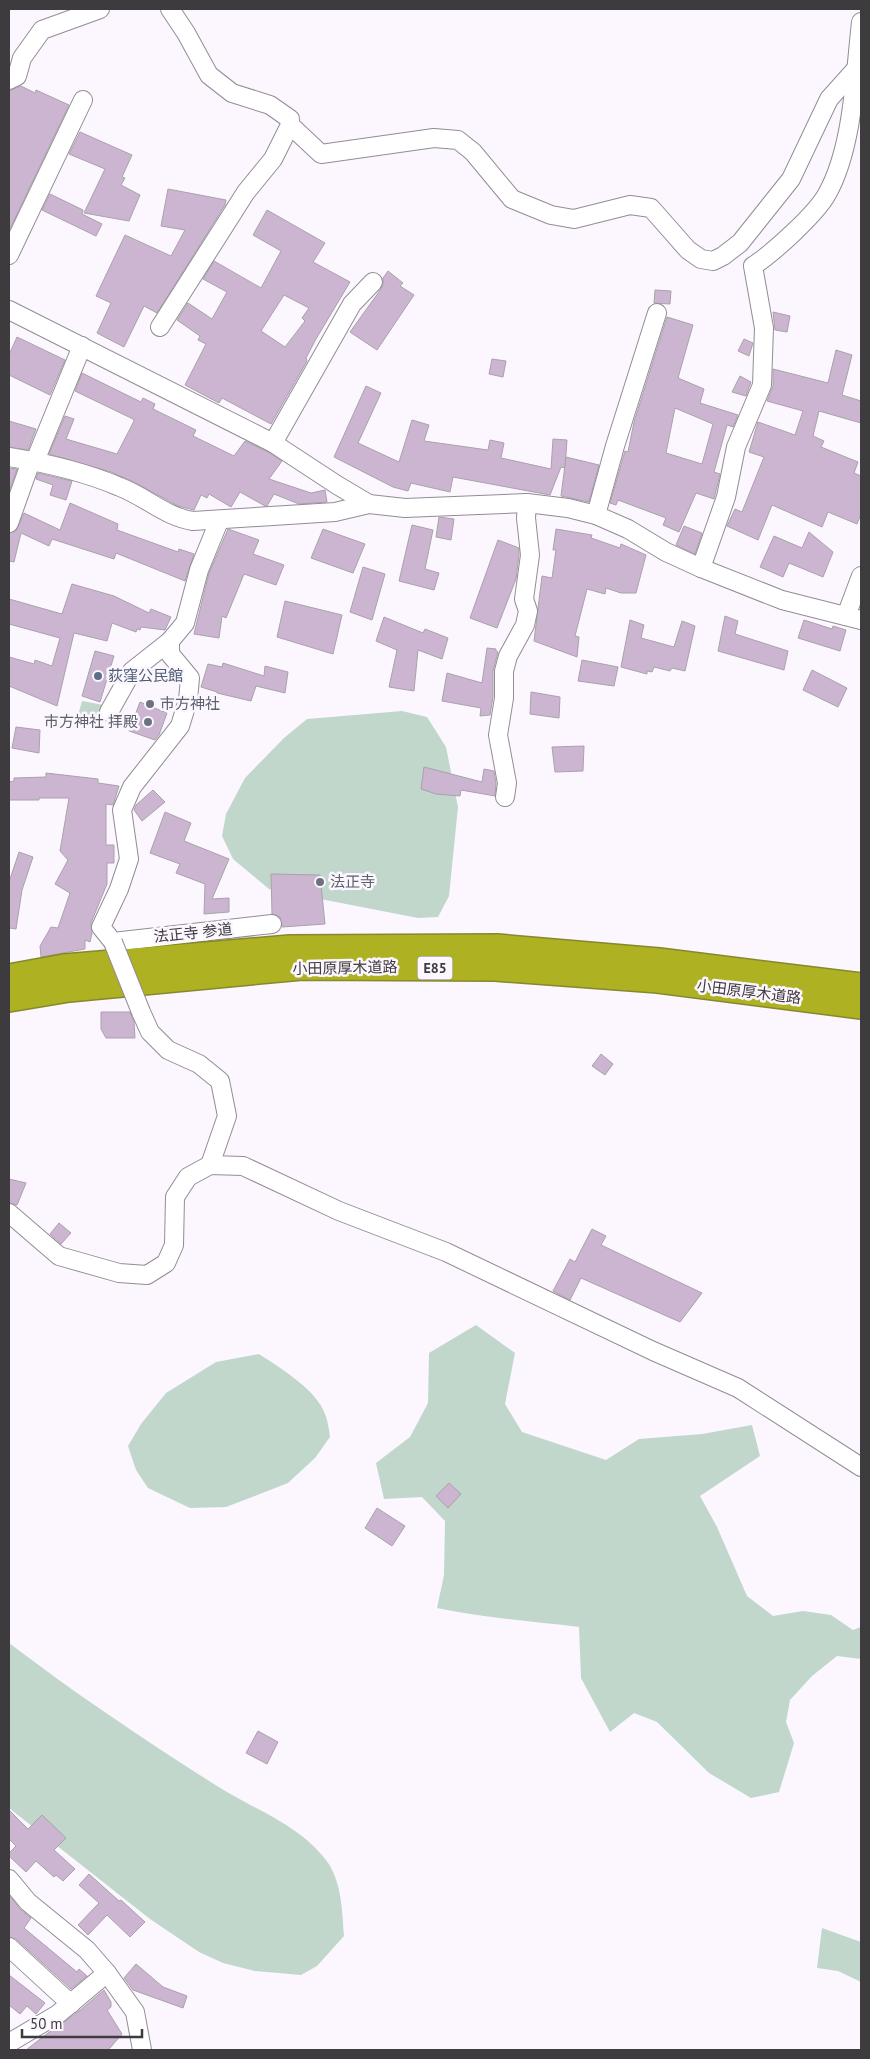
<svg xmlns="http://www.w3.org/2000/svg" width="870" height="2059" viewBox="0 0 870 2059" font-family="'PT Sans','Noto Sans JP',sans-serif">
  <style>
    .green { fill: #c1d7cc }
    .building { fill: #ccb5d1; stroke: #a9a2ab; fill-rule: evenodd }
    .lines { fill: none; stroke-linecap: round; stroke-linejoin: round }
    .minor-casing { stroke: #938c95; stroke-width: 20 }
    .highway-casing { stroke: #86882c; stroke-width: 28 }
    .minor { stroke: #fff; stroke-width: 18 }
    .highway { stroke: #adb122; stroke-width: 25 }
    .minor-bridge-casing { stroke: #938c95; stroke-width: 20; stroke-linecap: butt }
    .minor-bridge { stroke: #fff; stroke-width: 18 }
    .service-dot { fill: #5c6f8a; stroke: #fcf6fe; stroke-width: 2 }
    .worship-dot { fill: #6b7280; stroke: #fcf6fe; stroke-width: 2 }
    .labels { text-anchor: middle; stroke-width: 5; stroke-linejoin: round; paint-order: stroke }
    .shield { fill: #fcf6fe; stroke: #777378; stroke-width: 1 }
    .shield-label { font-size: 14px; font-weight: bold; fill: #3e3b3f }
    .service-label { font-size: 15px; fill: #4e5e75; stroke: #fcf6fe; text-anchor: start }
    .worship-label { font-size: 15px; fill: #5b616d; stroke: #fcf6fe; text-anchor: start }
    .street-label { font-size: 15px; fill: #3e3b3f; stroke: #fcf6fe }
  </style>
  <rect width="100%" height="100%" fill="#fcf6fe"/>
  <g class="green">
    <path d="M 82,701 L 109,706 L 108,719 L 77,719 Z"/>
    <path d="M 402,711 L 427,717 L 446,747 L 458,807 L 449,896 L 438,917 L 418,918 L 269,889 L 233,859 L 222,836 L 226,814 L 245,778 L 284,738 L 307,719 Z"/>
    <path d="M 476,1325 L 515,1353 L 505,1404 L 522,1432 L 606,1460 L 639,1439 L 702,1434 L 752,1425 L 760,1456 L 700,1496 L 717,1527 L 747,1596 L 773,1616 L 803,1611 L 831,1615 L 853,1630 L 861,1627 L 861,1659 L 837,1656 L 812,1676 L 790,1700 L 786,1722 L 794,1743 L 779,1792 L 751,1798 L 709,1773 L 657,1722 L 634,1713 L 610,1732 L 581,1678 L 579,1627 C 532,1621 484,1618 437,1608 L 444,1575 L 445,1521 L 422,1497 L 384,1499 L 376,1463 L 410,1437 L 428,1403 L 429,1353 Z"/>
    <path d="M 259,1354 C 280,1368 316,1389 325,1414 C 328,1421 329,1430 330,1437 L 315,1458 L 288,1483 L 226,1507 L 190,1508 L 148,1488 L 136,1470 L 128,1446 L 141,1424 L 166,1393 L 216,1362 Z"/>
    <path d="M 9,1643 C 76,1694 146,1741 217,1786 C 255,1810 298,1824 326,1860 C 342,1881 342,1911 344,1936 L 317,1966 L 301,1975 L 255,1971 L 223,1963 L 199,1952 L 150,1919 L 9,1808 Z"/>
    <path d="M 822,1928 L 861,1942 L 861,1982 L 838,1971 L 817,1968 Z"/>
  </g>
  <g class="building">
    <path d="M 21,86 L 35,93 L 36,90 L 69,105 L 9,231 L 9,91 Z"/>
    <path d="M 80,132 L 132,155 L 122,177 L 125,178 L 121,185 L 140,195 L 129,221 L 84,213 L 105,169 L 69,154 Z"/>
    <path d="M 168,189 L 226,200 L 225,205 L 157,313 L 144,306 L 124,347 L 97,333 L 111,303 L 96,296 L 125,235 L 171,256 L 185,230 L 161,226 Z"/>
    <path d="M 50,194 L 83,210 L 82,214 L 102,224 L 96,236 L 42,210 Z"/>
    <path d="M 267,210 L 325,243 L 313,262 L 350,282 L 316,339 L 306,358 L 307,361 L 271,424 L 222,398 L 219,403 L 185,385 L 206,344 L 198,340 L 200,336 L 177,320 L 188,303 L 212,319 L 227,292 L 203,279 L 214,261 L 261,288 L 281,251 L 253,235 ZM 284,295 L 309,308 L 302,318 L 305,321 L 285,347 L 261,331 Z"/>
    <path d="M 388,271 L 403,283 L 400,286 L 414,295 L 377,350 L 350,332 L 381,289 L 383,284 L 383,278 Z"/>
    <path d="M 655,290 L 671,291 L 670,304 L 654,303 Z"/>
    <path d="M 773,312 L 790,316 L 787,332 L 775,330 Z"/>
    <path d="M 667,317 L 693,325 L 678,378 L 704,389 L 700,403 L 738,415 L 733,427 L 727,425 L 714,472 L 720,474 L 714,499 L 696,493 L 679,532 L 663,525 L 666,518 L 618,500 L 616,505 L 610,503 L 625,451 L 628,452 L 634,422 ZM 675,408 L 713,424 L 702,464 L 666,453 Z"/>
    <path d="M 17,337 L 65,360 L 50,395 L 9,375 L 9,355 Z"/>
    <path d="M 744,339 L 753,343 L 749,356 L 738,351 Z"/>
    <path d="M 836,350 L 852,355 L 842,395 L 861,401 L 861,423 L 819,411 L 813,436 L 824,441 L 821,447 L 858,462 L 854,473 L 861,476 L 861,514 L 857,524 L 828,512 L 822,527 L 772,505 L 758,540 L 727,526 L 735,509 L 742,512 L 764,457 L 749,452 L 758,422 L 795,435 L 803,411 L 767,401 L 773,386 L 773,369 L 828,383 Z"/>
    <path d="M 492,359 L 506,361 L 503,377 L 489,374 Z"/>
    <path d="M 82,373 L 141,402 L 143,398 L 155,404 L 153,409 L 196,430 L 193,436 L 234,456 L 245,441 L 268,452 L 282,461 L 269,479 L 311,493 L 325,490 L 327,502 L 299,504 L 274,494 L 267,506 L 265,506 L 240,492 L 231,507 L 209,494 L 207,498 L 201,495 L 194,510 L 178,506 L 134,482 L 111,472 L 49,454 L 65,416 L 74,419 L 66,439 L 117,454 L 134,421 L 133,419 L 75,391 Z"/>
    <path d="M 740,376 L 751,382 L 746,396 L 732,392 Z"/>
    <path d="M 366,386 L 381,393 L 358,443 L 399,462 L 412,420 L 429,425 L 424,441 L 488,450 L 490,440 L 504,443 L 501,458 L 551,469 L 553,439 L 567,440 L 565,468 L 561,467 L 550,495 L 453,477 L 450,492 L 411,483 L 408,491 L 393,487 L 334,457 Z"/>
    <path d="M 9,421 L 36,429 L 28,450 L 9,447 Z"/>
    <path d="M 566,457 L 599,465 L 589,502 L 561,496 Z"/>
    <path d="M 9,468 L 17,469 L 9,492 Z"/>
    <path d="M 38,473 L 72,481 L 66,500 L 50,495 L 53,485 L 36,479 Z"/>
    <path d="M 70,503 L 118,524 L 117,530 L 178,552 L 179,549 L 194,554 L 185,581 L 116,553 L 114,559 L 52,539 L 49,546 L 21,533 L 14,562 L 9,561 L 9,533 L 16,531 L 24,513 L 60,530 Z"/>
    <path d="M 439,517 L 454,519 L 451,540 L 436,537 Z"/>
    <path d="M 412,525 L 433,530 L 425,569 L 439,573 L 434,590 L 399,581 Z"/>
    <path d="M 684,526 L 702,533 L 695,554 L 676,545 Z"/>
    <path d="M 228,529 L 259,540 L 253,554 L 284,565 L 276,585 L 244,574 L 226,618 L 222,616 L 219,638 L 194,634 L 209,573 Z"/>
    <path d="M 323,529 L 365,544 L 353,573 L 311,558 Z"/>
    <path d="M 556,529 L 592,535 L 591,538 L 620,548 L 621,544 L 646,555 L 636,593 L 621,593 L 606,588 L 605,594 L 587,589 L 575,636 L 579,637 L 577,657 L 534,641 L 542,576 L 552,578 L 556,550 L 553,550 Z"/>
    <path d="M 809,532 L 833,552 L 823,577 L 789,563 L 783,577 L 760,567 L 774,536 L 802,548 Z"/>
    <path d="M 498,540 L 519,548 L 519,555 L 516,579 L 497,628 L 470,618 Z"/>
    <path d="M 363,567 L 385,574 L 372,620 L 350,612 Z"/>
    <path d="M 72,584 L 114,596 L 149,613 L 151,609 L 171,617 L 165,630 L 141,627 L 140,630 L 137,629 L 136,632 L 112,623 L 107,641 L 74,633 L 57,706 L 9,686 L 9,657 L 34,664 L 35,660 L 52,666 L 60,638 L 9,624 L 9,599 L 62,614 Z"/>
    <path d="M 285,601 L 342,615 L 333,654 L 277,637 Z"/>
    <path d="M 725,616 L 738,621 L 735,634 L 788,651 L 784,670 L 718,651 Z"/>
    <path d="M 384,617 L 423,633 L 425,629 L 448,638 L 442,659 L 418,650 L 414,691 L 389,687 L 397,650 L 376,641 Z"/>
    <path d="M 630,620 L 644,625 L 641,638 L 674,647 L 682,621 L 695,626 L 685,671 L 672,668 L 670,671 L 654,667 L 652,672 L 647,671 L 647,674 L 621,667 Z"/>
    <path d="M 804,620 L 832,629 L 833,626 L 846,630 L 840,651 L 798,638 Z"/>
    <path d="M 487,648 L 496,649 L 496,651 L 498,652 L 493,671 L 493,697 L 490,715 L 480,716 L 481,708 L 442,701 L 447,673 L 482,683 Z"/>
    <path d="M 95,651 L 114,656 L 100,702 L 82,696 Z"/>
    <path d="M 582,660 L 618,667 L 614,686 L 578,681 Z"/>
    <path d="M 223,663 L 264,676 L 265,666 L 288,672 L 285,693 L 256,686 L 251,701 L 217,693 L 217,692 L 201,687 L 208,664 L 222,667 Z"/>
    <path d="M 812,670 L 847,688 L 838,707 L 803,690 Z"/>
    <path d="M 531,692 L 560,697 L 559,718 L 530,714 Z"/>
    <path d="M 140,702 L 167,713 L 159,735 L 155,740 L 129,731 Z"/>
    <path d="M 16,727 L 40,730 L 39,753 L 12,748 Z"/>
    <path d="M 584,746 L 583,771 L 555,772 L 552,747 Z"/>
    <path d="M 424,767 L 482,782 L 484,769 L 494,771 L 496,783 L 495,796 L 461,790 L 460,796 L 436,794 L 421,789 Z"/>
    <path d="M 46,773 L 98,779 L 98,783 L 119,786 L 113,805 L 106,804 L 106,845 L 114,845 L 114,863 L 107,863 L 107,884 L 91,923 L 92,933 L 90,942 L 85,940 L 85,949 L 41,957 L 40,946 L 51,927 L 58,928 L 70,893 L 55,884 L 68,860 L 60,851 L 69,798 L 39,798 L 39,800 L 9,800 L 9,782 L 14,781 L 14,778 L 46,777 Z"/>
    <path d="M 153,790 L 165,802 L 142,821 L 134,810 L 136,805 Z"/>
    <path d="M 165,812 L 191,823 L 184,841 L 229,859 L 212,899 L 229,898 L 229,912 L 204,914 L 205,884 L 176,873 L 180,864 L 150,853 Z"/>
    <path d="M 19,852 L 33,857 L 22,890 L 16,929 L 9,928 L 9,882 Z"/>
    <path d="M 271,874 L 320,875 L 325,924 L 282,927 L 280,917 L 272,914 Z"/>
    <path d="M 101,1012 L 130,1012 L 134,1022 L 135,1038 L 106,1038 L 101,1029 Z"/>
    <path d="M 601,1054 L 613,1064 L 605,1075 L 592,1066 Z"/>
    <path d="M 9,1179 L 26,1183 L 17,1205 L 9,1203 Z"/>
    <path d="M 59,1223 L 71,1233 L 61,1244 L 50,1234 Z"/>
    <path d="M 592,1229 L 606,1236 L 601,1245 L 702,1293 L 680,1322 L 581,1278 L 570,1300 L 553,1291 L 570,1259 L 575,1262 Z"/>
    <path d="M 449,1483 L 461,1494 L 448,1508 L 436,1496 Z"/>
    <path d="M 377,1508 L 405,1526 L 392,1546 L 365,1528 Z"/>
    <path d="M 258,1731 L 278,1742 L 267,1764 L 246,1753 Z"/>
    <path d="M 9,1810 L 28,1829 L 42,1815 L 66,1838 L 54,1850 L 75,1869 L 63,1881 L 56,1875 L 54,1877 L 36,1861 L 26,1872 L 9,1856 L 9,1853 L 16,1846 L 9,1839 Z"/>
    <path d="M 89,1874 L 119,1901 L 121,1900 L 145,1922 L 130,1937 L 107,1915 L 88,1935 L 78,1925 L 99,1903 L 79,1885 Z"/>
    <path d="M 9,1895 L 20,1909 L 31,1918 L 24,1928 L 77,1972 L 79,1969 L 87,1976 L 71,1989 L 16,1939 L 9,1937 Z"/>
    <path d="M 136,1964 L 163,1987 L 187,1996 L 183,2008 L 133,1990 L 124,1978 Z"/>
    <path d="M 9,1975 L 45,2003 L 36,2014 L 27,2006 L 20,2014 L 9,2005 Z"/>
    <path d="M 104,1990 L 111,2002 L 111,2007 L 107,2010 L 122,2034 L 110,2048 L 107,2050 L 26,2050 L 48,2033 L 78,2012 Z"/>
  </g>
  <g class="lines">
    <defs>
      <g id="minor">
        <path d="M 170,9 L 186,33 L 209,75 L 232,93 L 270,105 L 290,119 L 290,125 L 321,154 L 434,138 L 458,140 L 473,152 L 512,199 L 551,215 L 574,219 L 630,205 L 651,208 L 688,250 L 701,259 L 713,261 L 723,256 L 740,243 L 791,179 L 829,99 L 855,70"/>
        <path d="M 9,80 L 17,76 L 22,58 L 42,30 L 100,9"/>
        <path d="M 9,255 L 83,100"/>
        <path d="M 9,310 L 273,443 L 337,485 L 369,504 L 405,508 L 527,503 L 568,508 L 596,515 L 628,529 L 666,552 L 701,568 L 782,600 L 861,620"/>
        <path d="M 160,327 L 246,192 L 273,159 L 290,125"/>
        <path d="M 273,443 L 352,304 L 373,282"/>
        <path d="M 9,457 C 46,463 85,472 120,487 C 146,497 166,517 193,521 L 335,512 L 369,504"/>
        <path d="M 35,461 L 82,346"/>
        <path d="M 596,515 L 615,446 L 657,313"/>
        <path d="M 219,521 L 199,570 L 185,623 L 170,641 L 170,654 L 190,678 L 188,700 L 180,726 L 132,787 L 122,810 L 129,859 L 119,889 L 101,927 L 113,942 L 272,924"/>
        <path d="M 9,523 L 31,461"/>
        <path d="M 701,568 L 726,497 L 736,447 L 762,385 L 764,328 L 753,266 C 773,253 816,214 827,194 C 853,148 855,75 861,22"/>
        <path d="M 846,616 L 861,576"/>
        <path d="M 109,712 L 132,671 L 170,641"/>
        <path d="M 505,797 L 507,783 L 498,735 L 504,698 L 504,671 L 508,656 L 525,625 L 528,611 L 524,599 L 530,555 L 526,518 L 527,503"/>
        <path d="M 141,1012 L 150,1032 L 168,1050 L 199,1064 L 220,1081 L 227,1116 L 210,1165"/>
        <path d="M 9,1213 L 59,1256 L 119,1273 L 147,1275 L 166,1263 L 174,1245 L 175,1197 L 188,1177 L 210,1165 L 243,1166 L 339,1211 L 446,1252 L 653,1351 L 738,1388 L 861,1467"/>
        <path d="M 9,1879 L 28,1902 L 87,1950 L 107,1973 L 135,2012 L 142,2050"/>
        <path d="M 9,1947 L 71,2004"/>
        <path d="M 9,2043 L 58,2014 L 107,1973"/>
      </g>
      <g id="highway">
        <path d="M 9,977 L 64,967 L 290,948 L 497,947 L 659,961 L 861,986"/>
        <path d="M 9,999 L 69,989 L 302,967 L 495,968 L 658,980 L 861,1006"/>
      </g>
    </defs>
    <use href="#minor" class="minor-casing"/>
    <use href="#highway" class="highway-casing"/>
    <use href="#minor" class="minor"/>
    <use href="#highway" class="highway"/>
    <defs>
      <path id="minor-bridge" d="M 113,942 L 141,1012"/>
    </defs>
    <use href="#minor-bridge" class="minor-bridge-casing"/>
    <use href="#minor-bridge" class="minor-bridge"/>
  </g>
  <circle class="service-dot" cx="98" cy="676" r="5"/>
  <g class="worship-dot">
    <circle cx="150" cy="704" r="5"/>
    <circle cx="148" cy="722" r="5"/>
    <circle cx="320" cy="882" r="5"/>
  </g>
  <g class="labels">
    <rect class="shield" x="417.5" y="956.5" width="35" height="23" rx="4"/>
    <g class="shield-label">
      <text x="435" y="973">E85</text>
    </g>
    <g class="service-label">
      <text x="108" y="681">荻窪公民館</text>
    </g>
    <g class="worship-label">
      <text x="160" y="709">市方神社</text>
      <text x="138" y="727" text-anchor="end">市方神社 拝殿</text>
      <text x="330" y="887">法正寺</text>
    </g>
    <g class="street-label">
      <text transform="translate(193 933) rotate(-6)" y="5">法正寺 参道</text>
      <text transform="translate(345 968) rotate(-1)" y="5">小田原厚木道路</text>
      <text transform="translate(749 992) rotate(7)" y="5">小田原厚木道路</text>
    </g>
  </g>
  <rect width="870" height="2059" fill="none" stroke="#3e3b3f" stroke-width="20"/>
  <path d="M22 2029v8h120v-8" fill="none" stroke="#3e3b3f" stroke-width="2.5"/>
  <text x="30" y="2029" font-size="15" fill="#3e3b3f" stroke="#fcf6fe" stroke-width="4" paint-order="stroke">50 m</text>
</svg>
